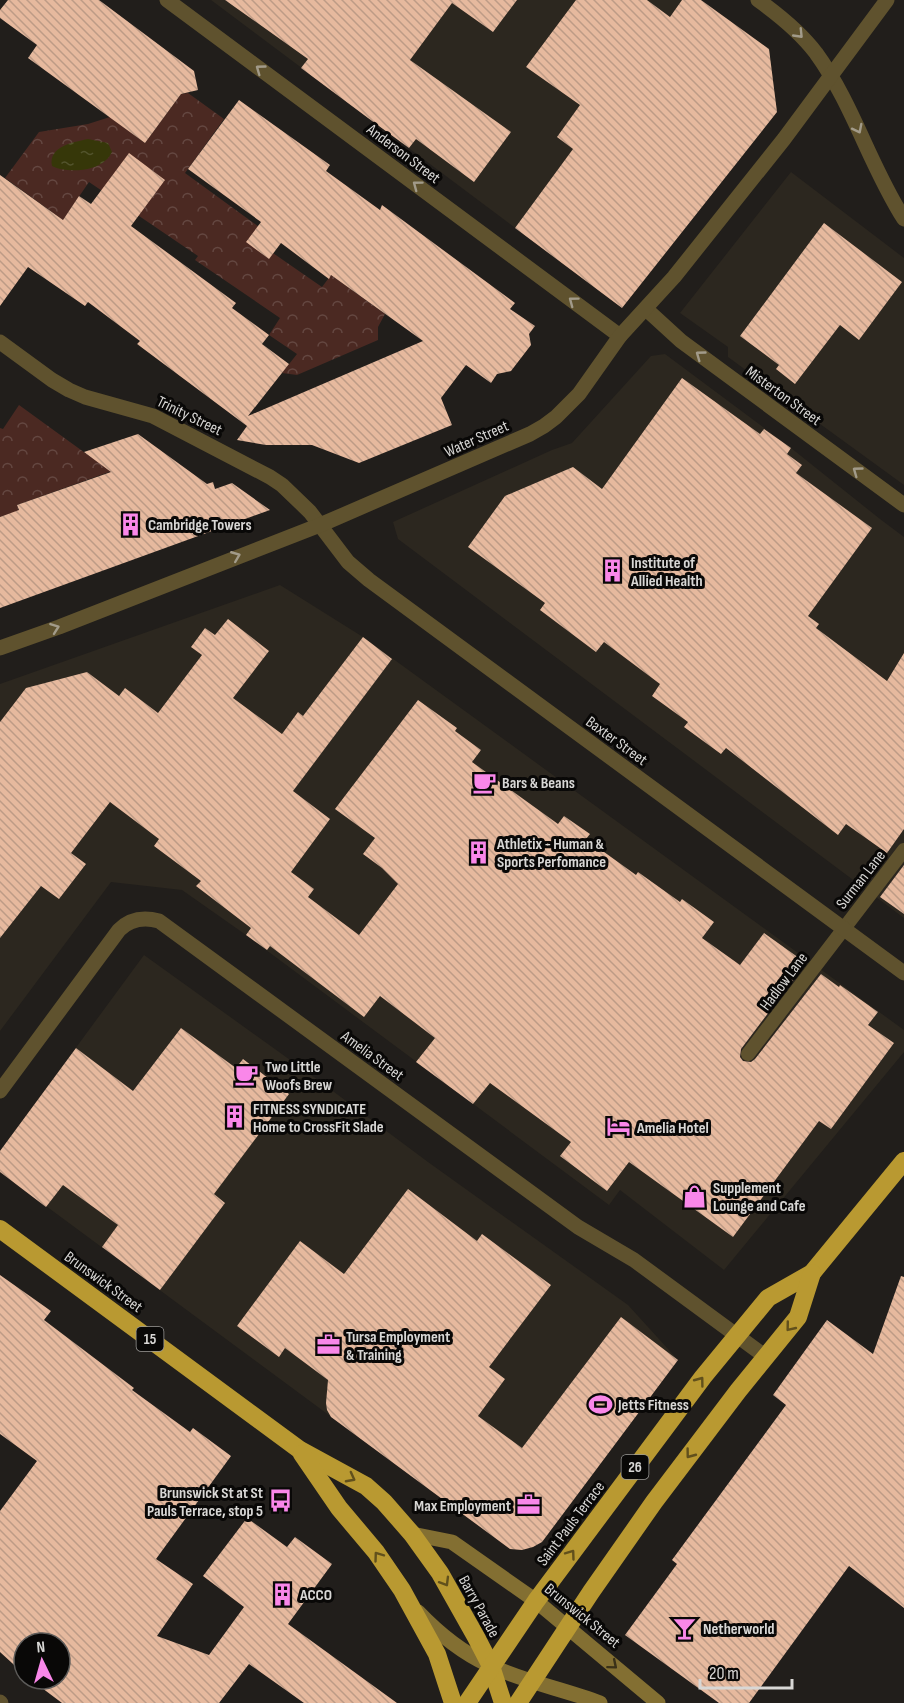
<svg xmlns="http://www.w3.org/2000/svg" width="904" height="1703" viewBox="0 0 904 1703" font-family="'Sofia Sans Condensed',sans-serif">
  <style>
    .built { fill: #2c271f }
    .park { fill: url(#park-crowns) }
    .water { fill: url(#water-ripples) }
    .building { fill: url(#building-back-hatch) }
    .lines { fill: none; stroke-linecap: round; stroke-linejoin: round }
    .lane { stroke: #5f522e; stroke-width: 14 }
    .street { stroke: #5f522e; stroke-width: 15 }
    .secondary { stroke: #836f32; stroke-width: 15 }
    .highway { stroke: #b99931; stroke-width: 18 }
    .oneway { stroke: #a29b8a }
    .oneway2 { stroke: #61501c }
    .oneway3 { stroke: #3a3118 }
    .labels { text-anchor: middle; stroke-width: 6; stroke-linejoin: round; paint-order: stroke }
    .shield { fill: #090807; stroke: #9a9997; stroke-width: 1.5 }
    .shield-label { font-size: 15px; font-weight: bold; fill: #d8d7d5 }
    .street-label { font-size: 16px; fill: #d8d7d5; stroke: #090807 }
    .poi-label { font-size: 16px; font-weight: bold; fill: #d8d7d5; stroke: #090807; text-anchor: start }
  </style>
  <defs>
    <pattern id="park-crowns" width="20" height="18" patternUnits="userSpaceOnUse" patternTransform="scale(1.5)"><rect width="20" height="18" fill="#4b2922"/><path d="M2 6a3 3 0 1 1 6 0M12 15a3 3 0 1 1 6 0" fill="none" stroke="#644741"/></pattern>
    <pattern id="water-ripples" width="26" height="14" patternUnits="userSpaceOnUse" patternTransform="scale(1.5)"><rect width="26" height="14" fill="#363709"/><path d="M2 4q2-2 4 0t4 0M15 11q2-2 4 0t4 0" fill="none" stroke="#52532c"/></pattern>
    <pattern id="building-back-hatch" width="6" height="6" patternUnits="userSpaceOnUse" patternTransform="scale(1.5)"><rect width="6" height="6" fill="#e6b99e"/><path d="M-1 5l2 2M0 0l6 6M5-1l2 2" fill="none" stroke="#bd9b86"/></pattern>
  </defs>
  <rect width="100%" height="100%" fill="#211e1b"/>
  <g class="built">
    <path d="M 211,0 L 701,0 L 769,49 L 777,112 L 622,308 Z"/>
    <path d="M 791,172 L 904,258 L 904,485 L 728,357 L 728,347 L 680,313 Z"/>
    <path d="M 665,354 L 791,448 L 880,519 L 904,537 L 904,918 L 398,539 L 393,522 L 552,450 L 572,443 L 651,356 Z"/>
    <path d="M 280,585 L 363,637 L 904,1030 L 904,1052 L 724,1270 L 620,1190 L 609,1205 L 246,935 L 182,890 L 111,882 L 0,1031 L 0,684 Z"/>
    <path d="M 144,955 L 318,1080 L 428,1162 L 628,1305 L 678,1360 L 542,1542 L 533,1547 L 522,1550 L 510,1549 L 0,1172 L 0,1151 Z"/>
  </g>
  <g class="park">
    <path d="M 188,93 L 224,119 L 185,173 L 277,240 L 270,251 L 322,287 L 331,275 L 385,314 L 378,327 L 378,340 L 297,375 L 282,373 L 297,354 L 269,335 L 280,318 L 195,260 L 198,256 L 89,182 L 63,220 L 5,178 L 39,132 L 88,124 L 110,117 L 145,143 L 181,94 Z"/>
    <path d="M 19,405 L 92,458 L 133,444 L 151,457 L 17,505 L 22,521 L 12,524 L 8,514 L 0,517 L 0,428 L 3,429 Z"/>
  </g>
  <path class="water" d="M 88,139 L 108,143 L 112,152 C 110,155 109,158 106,160 C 94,172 66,173 52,166 C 48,146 74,142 88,139 Z"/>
  <g class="building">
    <path d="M 8,0 L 99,0 L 194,71 L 198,90 L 181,94 L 145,143 L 28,58 L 37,45 L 0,18 L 0,10 Z"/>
    <path d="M 225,0 L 517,0 L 493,32 L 452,3 L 410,60 L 511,132 L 474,182 L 416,139 L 409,148 L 368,118 L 301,68 L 308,59 Z"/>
    <path d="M 576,0 L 647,0 L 670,17 L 682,0 L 701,0 L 769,49 L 777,112 L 622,308 L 515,228 L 573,149 L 557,137 L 580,105 L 526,67 Z"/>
    <path d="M 239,100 L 330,165 L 326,171 L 380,210 L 382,205 L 515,303 L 510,309 L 535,326 L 529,334 L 531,345 L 511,371 L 497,374 L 491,383 L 466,365 L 441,398 L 452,425 L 359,463 L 312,445 L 266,445 L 237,440 L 247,426 L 137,344 L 140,341 L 88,302 L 85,306 L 28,267 L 0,306 L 0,175 L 63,220 L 79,196 L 91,204 L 129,153 L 165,180 L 131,226 L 236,303 L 232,308 L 269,335 L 262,344 L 289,364 L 248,416 L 423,341 L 331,275 L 329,279 L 281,243 L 269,259 L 246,242 L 261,222 L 188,169 Z"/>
    <path d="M 824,223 L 902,282 L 859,340 L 840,325 L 795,384 L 776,369 L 779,365 L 740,336 Z"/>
    <path d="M 682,378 L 760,434 L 764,429 L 791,448 L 787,454 L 802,465 L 796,473 L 872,528 L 808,616 L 819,624 L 816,628 L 887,681 L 904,653 L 904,829 L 887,853 L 846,824 L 838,835 L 726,748 L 721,754 L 684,727 L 688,722 L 652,696 L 660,684 L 604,642 L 596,652 L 540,610 L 545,603 L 468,547 L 505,496 L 573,467 L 602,489 Z"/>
    <path d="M 138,434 L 207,484 L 213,482 L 215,489 L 232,483 L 270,510 L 0,608 L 0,517 L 19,510 L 17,505 L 111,472 L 84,452 Z"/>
    <path d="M 228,619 L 269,651 L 233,698 L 282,734 L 298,712 L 303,716 L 363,637 L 392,659 L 293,791 L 330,819 L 291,872 L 314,889 L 308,897 L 359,935 L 398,884 L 382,868 L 363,854 L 375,838 L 335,809 L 418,700 L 457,728 L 455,731 L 481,750 L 472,762 L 558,824 L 564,816 L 590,834 L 586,839 L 636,875 L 638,872 L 680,902 L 682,899 L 714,922 L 702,938 L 740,965 L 764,933 L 806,963 L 741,1049 L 740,1057 L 743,1061 L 751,1062 L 755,1059 L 821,974 L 839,987 L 840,985 L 878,1012 L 868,1025 L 894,1043 L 831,1129 L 819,1121 L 733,1237 L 629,1162 L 607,1191 L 560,1156 L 571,1142 L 490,1083 L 473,1104 L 416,1062 L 435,1038 L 380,996 L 364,1017 L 270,946 L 267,950 L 246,935 L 251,928 L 196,886 L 201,881 L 154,846 L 159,839 L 110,802 L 71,853 L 86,864 L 59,899 L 41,886 L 0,938 L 0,722 L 26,688 L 87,672 L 119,696 L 125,688 L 158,713 L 202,655 L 191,647 L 205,628 L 215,635 Z"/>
    <path d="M 904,865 L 904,914 L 880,897 Z"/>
    <path d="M 181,1028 L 236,1068 L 243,1059 L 289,1094 L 214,1194 L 225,1203 L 160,1290 L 102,1247 L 118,1225 L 63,1185 L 46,1207 L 0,1172 L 0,1151 L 76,1048 L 133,1091 Z"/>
    <path d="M 408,1189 L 477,1241 L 482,1234 L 551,1285 L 489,1367 L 505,1379 L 478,1416 L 522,1448 L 621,1317 L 678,1360 L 551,1530 L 542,1542 L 533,1547 L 522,1550 L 510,1549 L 331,1417 L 327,1410 L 326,1403 L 328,1380 L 285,1348 L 279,1357 L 237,1326 L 300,1241 L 344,1274 Z"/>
    <path d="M 0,1275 L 51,1311 L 44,1320 L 134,1388 L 132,1390 L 190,1432 L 193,1428 L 231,1456 L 156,1559 L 193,1584 L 157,1636 L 209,1655 L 244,1607 L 203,1576 L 247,1518 L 287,1547 L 295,1537 L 332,1564 L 288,1624 L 397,1703 L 304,1703 L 249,1664 L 219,1703 L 62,1703 L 30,1679 L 60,1679 L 60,1643 L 24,1643 L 24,1674 L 0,1652 L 0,1511 L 37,1461 L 0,1434 Z"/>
    <path d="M 901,1276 L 904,1277 L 904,1608 L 849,1566 L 749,1703 L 719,1703 L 625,1635 L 677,1564 L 672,1560 L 786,1405 L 773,1395 L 827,1320 L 873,1354 Z"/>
  </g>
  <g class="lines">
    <path class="lane" d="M 748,1054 L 904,850"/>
    <g class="street">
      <path d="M 167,0 L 620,336"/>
      <path d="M 758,0 C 779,15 800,32 816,53 C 853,104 870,166 904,219"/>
      <path d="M 646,309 L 681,341 L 904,505"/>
      <path d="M 0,342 L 52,380 L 69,390 L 85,397 L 153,416 L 270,477 L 282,485 L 310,512 L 348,562 L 369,580 L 904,973"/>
      <path d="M 0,648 L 59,627 L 320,525 L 530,434 L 544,426 L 556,417 L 579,394 L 620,336 L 674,277 L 784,139 L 887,0"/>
      <path d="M 0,1091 L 119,930 C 130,919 144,917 159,921 L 578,1227 L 634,1260 L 766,1357"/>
      <path d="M 0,1702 L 1,1703"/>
    </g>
    <g class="secondary">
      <path d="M 412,1534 L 452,1542 L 536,1601 L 658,1703"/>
      <path d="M 418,1612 C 438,1633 463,1653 489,1665 C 524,1682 564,1689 600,1703"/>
    </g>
    <g class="highway">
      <path d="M 0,1229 L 300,1450 L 366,1486 L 384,1502 L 412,1534 L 440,1573 L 476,1637 L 491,1666 L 503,1703"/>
      <path d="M 302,1454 L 339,1508 L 376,1552 L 402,1590 L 437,1654 L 453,1703"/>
      <path d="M 467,1703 L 536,1601 L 703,1377 L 768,1298 L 812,1273 L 904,1161"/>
      <path d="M 518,1703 L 591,1592 L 654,1502 L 738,1391 L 798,1317 L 812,1273"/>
    </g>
  </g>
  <defs><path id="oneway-chevron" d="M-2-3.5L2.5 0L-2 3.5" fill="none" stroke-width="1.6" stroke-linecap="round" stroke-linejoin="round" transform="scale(1.5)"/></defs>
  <g class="oneway">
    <use href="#oneway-chevron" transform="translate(799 34) rotate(46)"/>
    <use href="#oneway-chevron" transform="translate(260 69) rotate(-144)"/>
    <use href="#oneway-chevron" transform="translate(858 129) rotate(63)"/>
    <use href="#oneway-chevron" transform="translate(417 185) rotate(-143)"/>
    <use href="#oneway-chevron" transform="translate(573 301) rotate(-143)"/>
    <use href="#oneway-chevron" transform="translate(700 355) rotate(-144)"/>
    <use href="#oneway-chevron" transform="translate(857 471) rotate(-144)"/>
    <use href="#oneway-chevron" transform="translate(236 556) rotate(-22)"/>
    <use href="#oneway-chevron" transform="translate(55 628) rotate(-20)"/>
  </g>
  <g class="oneway2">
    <use href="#oneway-chevron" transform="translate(790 1327) rotate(129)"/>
    <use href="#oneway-chevron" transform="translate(700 1381) rotate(-53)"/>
    <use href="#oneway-chevron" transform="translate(690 1454) rotate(127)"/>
    <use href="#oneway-chevron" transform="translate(351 1478) rotate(28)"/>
    <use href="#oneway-chevron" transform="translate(571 1554) rotate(-54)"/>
    <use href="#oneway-chevron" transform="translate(378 1556) rotate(-126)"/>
    <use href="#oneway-chevron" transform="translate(445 1582) rotate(59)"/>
  </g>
  <use class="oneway3" href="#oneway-chevron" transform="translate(613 1665) rotate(40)"/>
  <defs>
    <symbol id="building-bare" viewBox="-9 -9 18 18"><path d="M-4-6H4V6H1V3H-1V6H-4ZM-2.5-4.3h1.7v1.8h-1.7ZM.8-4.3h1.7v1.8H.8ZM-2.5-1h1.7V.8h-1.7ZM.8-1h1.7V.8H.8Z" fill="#f987e9" stroke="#090807" stroke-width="2.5" paint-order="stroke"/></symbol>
    <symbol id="cafe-bare" viewBox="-9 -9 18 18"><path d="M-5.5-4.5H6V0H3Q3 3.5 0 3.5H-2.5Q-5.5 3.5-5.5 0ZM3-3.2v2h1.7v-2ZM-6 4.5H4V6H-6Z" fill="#f987e9" stroke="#090807" stroke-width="2.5" paint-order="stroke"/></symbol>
    <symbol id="hotel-bare" viewBox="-9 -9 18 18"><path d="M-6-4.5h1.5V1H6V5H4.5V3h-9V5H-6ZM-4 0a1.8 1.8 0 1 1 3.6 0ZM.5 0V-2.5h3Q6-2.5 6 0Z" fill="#f987e9" stroke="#090807" stroke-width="2.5" paint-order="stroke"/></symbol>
    <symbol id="shop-bare" viewBox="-9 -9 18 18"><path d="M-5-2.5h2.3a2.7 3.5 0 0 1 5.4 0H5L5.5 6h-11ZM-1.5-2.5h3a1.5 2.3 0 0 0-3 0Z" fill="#f987e9" stroke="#090807" stroke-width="2.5" paint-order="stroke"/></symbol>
    <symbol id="office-bare" viewBox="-9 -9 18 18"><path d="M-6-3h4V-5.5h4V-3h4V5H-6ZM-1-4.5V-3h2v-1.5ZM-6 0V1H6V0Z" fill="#f987e9" stroke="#090807" stroke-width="2.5" paint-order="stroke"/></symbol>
    <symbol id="stadium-bare" viewBox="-9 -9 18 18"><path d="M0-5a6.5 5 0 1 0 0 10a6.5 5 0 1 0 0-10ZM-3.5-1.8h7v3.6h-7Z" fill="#f987e9" stroke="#090807" stroke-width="2.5" paint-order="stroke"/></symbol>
    <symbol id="bus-bare" viewBox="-9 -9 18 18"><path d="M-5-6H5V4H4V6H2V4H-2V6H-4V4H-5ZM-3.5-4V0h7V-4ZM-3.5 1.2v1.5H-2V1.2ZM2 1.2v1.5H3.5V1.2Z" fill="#f987e9" stroke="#090807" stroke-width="2.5" paint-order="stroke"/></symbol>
    <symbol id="bar-bare" viewBox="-9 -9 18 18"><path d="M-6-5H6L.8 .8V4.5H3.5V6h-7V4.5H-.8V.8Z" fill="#f987e9" stroke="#090807" stroke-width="2.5" paint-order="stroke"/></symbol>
  </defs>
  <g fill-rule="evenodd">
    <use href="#building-bare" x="114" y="508" width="33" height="33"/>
    <use href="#building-bare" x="596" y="554" width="33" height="33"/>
    <use href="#cafe-bare" x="468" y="766" width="33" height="33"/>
    <use href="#building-bare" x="462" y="836" width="33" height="33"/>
    <use href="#cafe-bare" x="230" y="1058" width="33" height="33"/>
    <use href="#building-bare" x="218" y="1100" width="33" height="33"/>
    <use href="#hotel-bare" x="602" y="1110" width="33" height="33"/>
    <use href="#shop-bare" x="678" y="1180" width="33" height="33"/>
    <use href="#office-bare" x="312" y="1328" width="33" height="33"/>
    <use href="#stadium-bare" x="584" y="1388" width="33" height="33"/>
    <use href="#bus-bare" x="264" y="1484" width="33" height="33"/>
    <use href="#office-bare" x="512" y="1488" width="33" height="33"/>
    <use href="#building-bare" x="266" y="1578" width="33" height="33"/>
    <use href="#bar-bare" x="668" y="1612" width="33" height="33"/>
  </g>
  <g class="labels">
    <g class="shield">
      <rect x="136.5" y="1327" width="27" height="24" rx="4.5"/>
      <rect x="621.5" y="1455" width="27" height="24" rx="4.5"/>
    </g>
    <g class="shield-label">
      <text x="150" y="1344">15</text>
      <text x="635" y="1472">26</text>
    </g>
    <g class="street-label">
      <text transform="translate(404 153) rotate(37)" y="6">Anderson Street</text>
      <text transform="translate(784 395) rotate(36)" y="6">Misterton Street</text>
      <text transform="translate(190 415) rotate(26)" y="6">Trinity Street</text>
      <text transform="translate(476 438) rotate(-24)" y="6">Water Street</text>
      <text transform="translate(617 740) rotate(36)" y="6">Baxter Street</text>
      <text transform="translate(860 879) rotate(-52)" y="6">Surman Lane</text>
      <text transform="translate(783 981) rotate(-53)" y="6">Hadlow Lane</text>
      <text transform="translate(373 1055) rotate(36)" y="6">Amelia Street</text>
      <text transform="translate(104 1281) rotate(36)" y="6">Brunswick Street</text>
      <text transform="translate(570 1523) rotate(-53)" y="6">Saint Pauls Terrace</text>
      <text transform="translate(480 1606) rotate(61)" y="6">Barry Parade</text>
      <text transform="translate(583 1615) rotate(39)" y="6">Brunswick Street</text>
    </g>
    <g class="poi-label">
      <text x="148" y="530">Cambridge Towers</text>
      <text x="631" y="568">Institute of<tspan x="631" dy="18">Allied Health</tspan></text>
      <text x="502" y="788">Bars &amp; Beans</text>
      <text x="497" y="849">Athletix - Human &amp;<tspan x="497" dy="18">Sports Perfomance</tspan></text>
      <text x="265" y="1072">Two Little<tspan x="265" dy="18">Woofs Brew</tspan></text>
      <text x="253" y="1114">FITNESS SYNDICATE<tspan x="253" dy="18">Home to CrossFit Slade</tspan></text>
      <text x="637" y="1133">Amelia Hotel</text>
      <text x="713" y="1193">Supplement<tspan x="713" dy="18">Lounge and Cafe</tspan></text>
      <text x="346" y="1342">Tursa Employment<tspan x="346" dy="18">&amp; Training</tspan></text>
      <text x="618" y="1410">Jetts Fitness</text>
      <text x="263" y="1498" text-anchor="end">Brunswick St at St<tspan x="263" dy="18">Pauls Terrace, stop 5</tspan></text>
      <text x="511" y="1511" text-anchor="end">Max Employment</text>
      <text x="300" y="1600">ACCO</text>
      <text x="703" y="1634">Netherworld</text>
    </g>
  </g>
  <g transform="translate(42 1661) rotate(355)"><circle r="28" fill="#090807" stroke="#5c5b59" stroke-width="1.5"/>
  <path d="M0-4.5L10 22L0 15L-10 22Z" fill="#f987e9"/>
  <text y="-9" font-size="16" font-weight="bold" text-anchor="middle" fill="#d8d7d5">N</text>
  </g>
  <path d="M700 1679v9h92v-9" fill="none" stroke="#d8d7d5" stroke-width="3"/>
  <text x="709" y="1679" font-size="18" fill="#d8d7d5" stroke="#090807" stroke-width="4.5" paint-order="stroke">20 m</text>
</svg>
